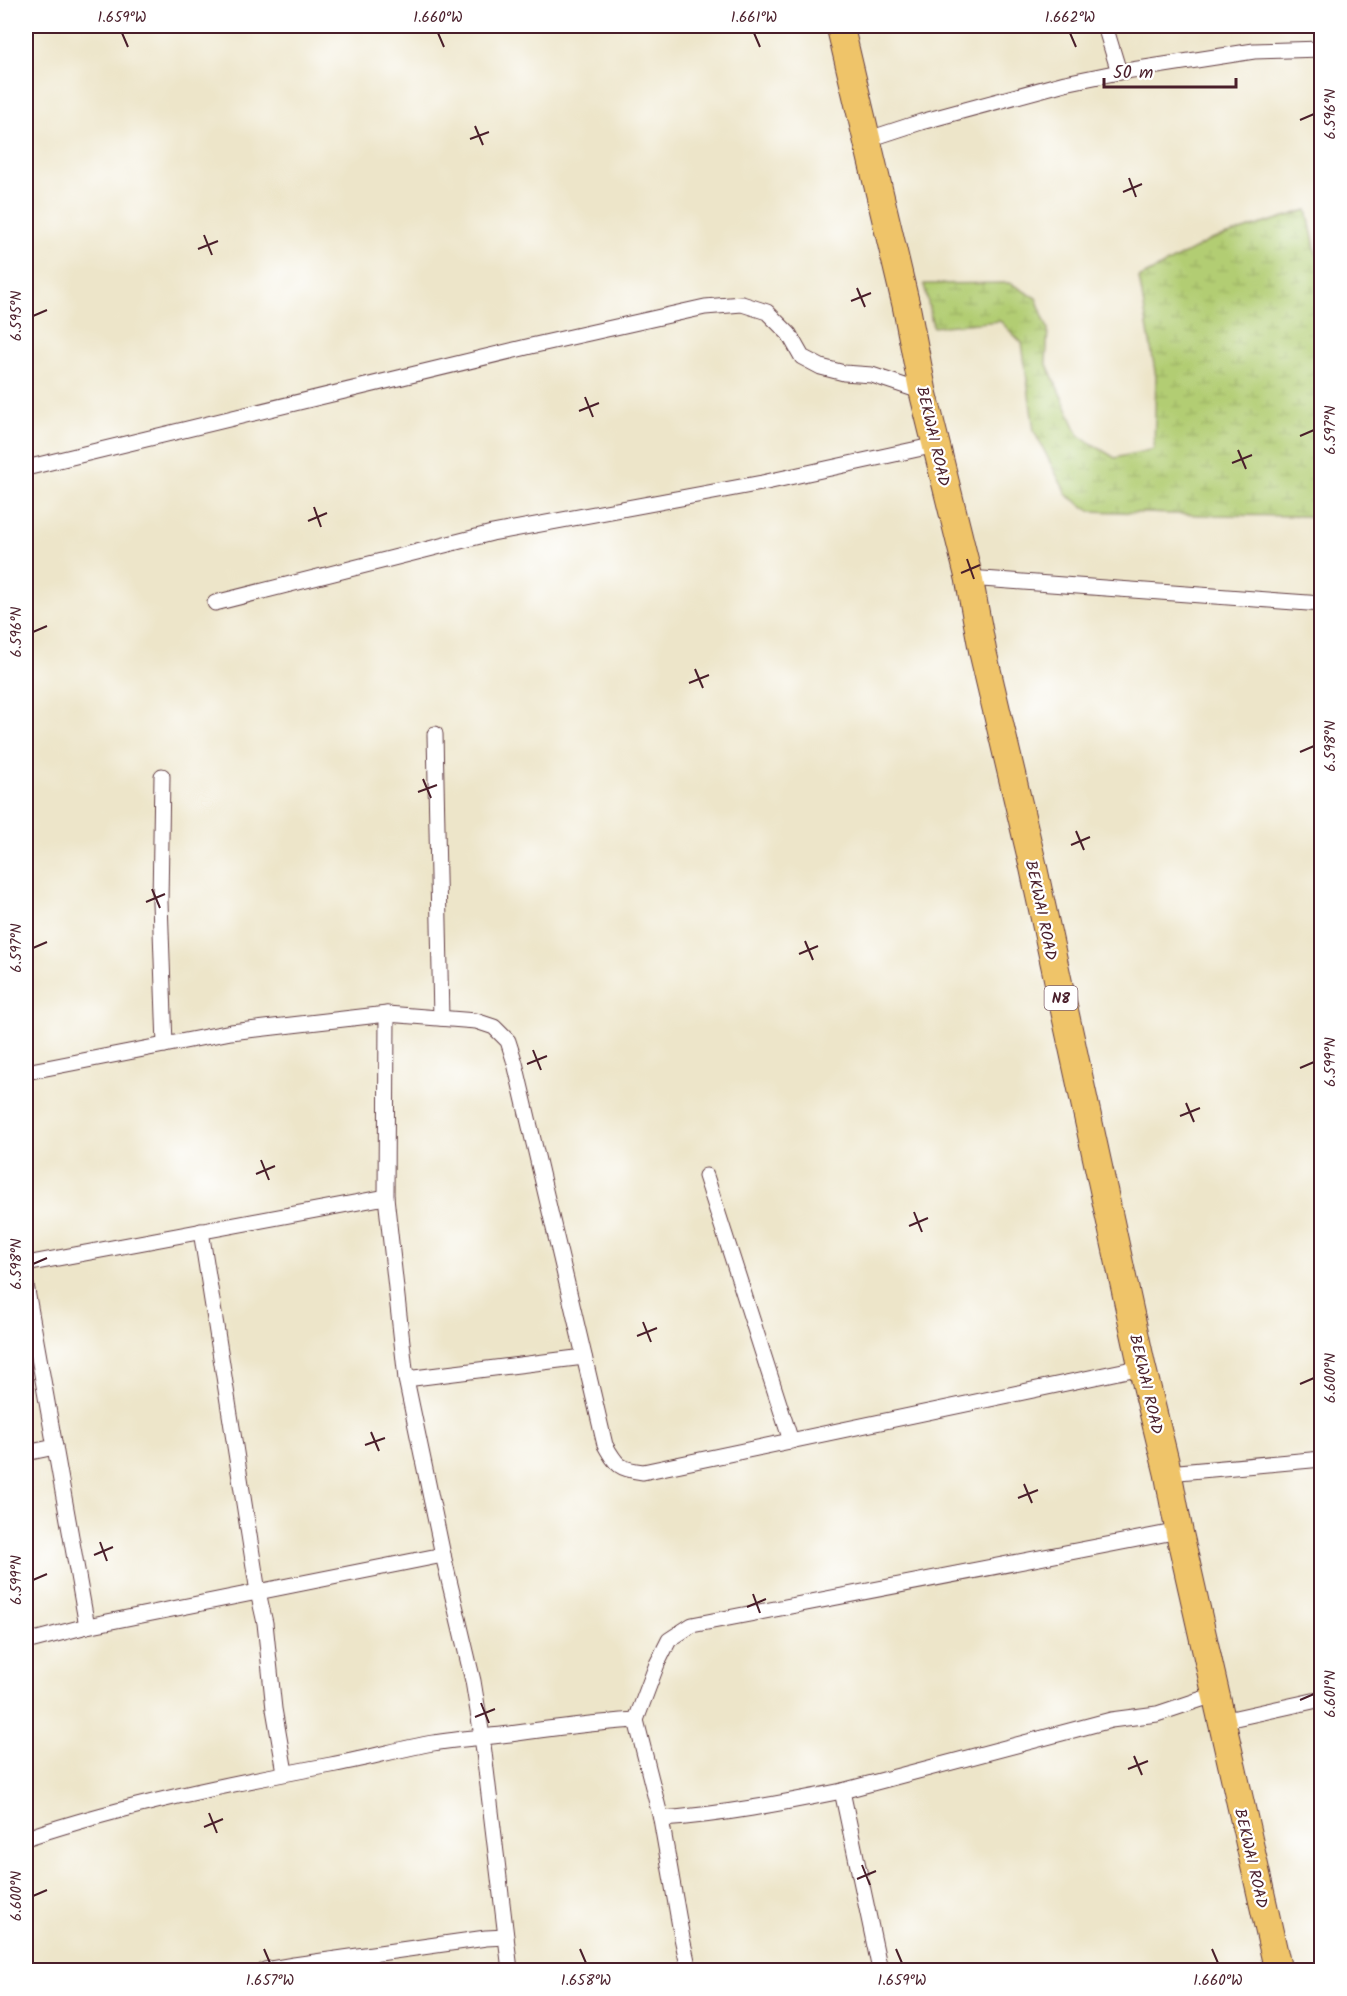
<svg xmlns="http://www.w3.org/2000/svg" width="1347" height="1996" viewBox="0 0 1347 1996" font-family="Kalam,sans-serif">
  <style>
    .wetland { fill: url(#wetland-marsh); stroke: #7e764f; stroke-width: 1.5 }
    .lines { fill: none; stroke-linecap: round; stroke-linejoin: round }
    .street-casing { stroke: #623d43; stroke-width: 17 }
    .highway-casing { stroke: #623d43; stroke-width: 29 }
    .street { stroke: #fff; stroke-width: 15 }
    .highway { stroke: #efc469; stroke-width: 27 }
    .ticks { fill: none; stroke: #4a1f2b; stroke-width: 2 }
    .labels { text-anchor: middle; stroke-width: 4.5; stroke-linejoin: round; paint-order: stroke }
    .shield { fill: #fff; stroke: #80626b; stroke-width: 1.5 }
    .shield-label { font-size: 15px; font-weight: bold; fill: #4a1f2b }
    .street-label { font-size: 16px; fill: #4a1f2b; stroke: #fff }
    .neatline { fill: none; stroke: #4a1f2b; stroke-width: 2 }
    .ticks-label { font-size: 15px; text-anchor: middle; fill: #4a1f2b }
  </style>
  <defs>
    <pattern id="wetland-marsh" width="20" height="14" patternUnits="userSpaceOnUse" patternTransform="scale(1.5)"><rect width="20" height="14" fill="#b2cd73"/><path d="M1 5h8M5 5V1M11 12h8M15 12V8" fill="none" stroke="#9bb064"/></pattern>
  </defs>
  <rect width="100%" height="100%" fill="#fff"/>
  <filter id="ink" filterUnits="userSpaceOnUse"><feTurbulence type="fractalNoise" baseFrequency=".0167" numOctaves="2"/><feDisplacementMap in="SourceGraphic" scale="12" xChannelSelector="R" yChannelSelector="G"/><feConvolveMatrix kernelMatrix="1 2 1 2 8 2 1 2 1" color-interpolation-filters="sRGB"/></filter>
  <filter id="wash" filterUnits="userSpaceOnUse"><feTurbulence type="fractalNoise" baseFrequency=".008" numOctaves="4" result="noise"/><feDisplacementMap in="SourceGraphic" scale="24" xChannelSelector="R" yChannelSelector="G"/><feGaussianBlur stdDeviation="1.35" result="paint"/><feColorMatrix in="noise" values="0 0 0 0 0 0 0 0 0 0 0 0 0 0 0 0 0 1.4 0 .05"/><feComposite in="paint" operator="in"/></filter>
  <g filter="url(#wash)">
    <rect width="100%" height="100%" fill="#ede5c9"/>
    <path class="wetland" d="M 1307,210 L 1317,257 L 1322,257 L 1321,520 L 1305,516 L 1202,515 L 1090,511 L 1067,495 L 1034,431 L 1022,343 L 1000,321 L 933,327 L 924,284 L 1010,283 L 1036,298 L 1048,329 L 1046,362 L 1079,436 L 1115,458 L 1154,449 L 1156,377 L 1139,278 L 1211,240 Z"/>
  </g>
  <g filter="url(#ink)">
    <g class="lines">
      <defs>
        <g id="street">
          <path d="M 1105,26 L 1119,72"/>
          <path d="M 866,140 L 921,122 L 1065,83 L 1119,72 L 1254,51 L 1322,49"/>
          <path d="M 26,468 L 531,346 L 705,307 L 742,304 L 767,312 L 789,334 L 802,357 L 821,367 L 844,373 L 872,375 L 923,392"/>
          <path d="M 969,578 L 1322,604"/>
          <path d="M 215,603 L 492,533 L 762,483 L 936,445"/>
          <path d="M 435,734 L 441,1018"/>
          <path d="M 162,776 L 160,902 L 165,1045"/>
          <path d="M 387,1014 L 386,1197 L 406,1379 L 443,1555 L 473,1681 L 482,1736 L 510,1970"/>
          <path d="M 26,1072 L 231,1032 L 387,1014 L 476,1021 L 494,1027 L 508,1041 L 515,1063 L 605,1445 C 617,1466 619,1469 643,1472 L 1142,1367"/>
          <path d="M 706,1176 L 791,1441"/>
          <path d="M 201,1231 L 258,1592 L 265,1623 L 274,1709 L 285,1772"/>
          <path d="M 26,1264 L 386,1197"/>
          <path d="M 26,1285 L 87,1626"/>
          <path d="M 406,1379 L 584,1357"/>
          <path d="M 26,1453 L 55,1447"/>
          <path d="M 1168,1473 L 1322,1459"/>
          <path d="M 26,1642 L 87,1626 L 443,1555"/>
          <path d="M 636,1720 L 657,1664 L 669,1640 L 692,1625 L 1179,1531"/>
          <path d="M 1222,1721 L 1322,1699"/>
          <path d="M 842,1791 L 1111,1720 L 1157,1714 L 1217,1694"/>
          <path d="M 661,1819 C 722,1815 782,1803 842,1791 L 880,1970"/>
          <path d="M 26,1838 C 125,1805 228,1784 331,1765 C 365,1759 399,1749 433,1743 C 458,1739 484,1737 510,1734 C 552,1728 594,1723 636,1720 L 661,1819 L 682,1938 L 689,1970"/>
          <path d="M 265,1970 L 294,1965 L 486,1938 L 506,1937"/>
        </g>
        <path id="highway" d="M 840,26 L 906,305 L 923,392 L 969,578 L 983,653 L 1032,861 L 1142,1367 L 1168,1473 L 1179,1531 L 1278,1970"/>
      </defs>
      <use href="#street" class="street-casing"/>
      <use href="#highway" class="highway-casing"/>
      <use href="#street" class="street"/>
      <use href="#highway" class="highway"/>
    </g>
  </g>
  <path class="ticks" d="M 122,33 L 128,47M 438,33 L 444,47M 754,33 L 760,47M 1070,33 L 1076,47M 1300,120 L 1314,114M 475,126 L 483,145M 470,139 L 489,132M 1129,178 L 1136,197M 1123,192 L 1142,184M 204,235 L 212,255M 198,249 L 218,241M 857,288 L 865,307M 851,301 L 871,293M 33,316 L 47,310M 585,397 L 593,417M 579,411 L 599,403M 1300,436 L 1314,430M 1238,450 L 1246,469M 1232,463 L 1252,455M 314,507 L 321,527M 308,521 L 327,513M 967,559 L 974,579M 961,573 L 980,565M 33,632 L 47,626M 695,669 L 703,688M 689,683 L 709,675M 1300,752 L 1314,746M 423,779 L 431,798M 418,792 L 437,785M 1076,831 L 1084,850M 1071,845 L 1090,837M 152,889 L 160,908M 146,902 L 165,894M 805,941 L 813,960M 33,948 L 47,942M 799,954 L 818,946M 533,1050 L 541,1070M 527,1064 L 547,1056M 1300,1068 L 1314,1062M 1186,1103 L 1194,1122M 1180,1116 L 1200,1108M 261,1160 L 269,1180M 256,1174 L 275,1166M 914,1212 L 922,1232M 909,1226 L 928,1218M 33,1264 L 47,1258M 643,1322 L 651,1342M 637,1336 L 657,1328M 1300,1384 L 1314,1378M 371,1432 L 379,1451M 365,1445 L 385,1438M 1024,1484 L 1032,1503M 1018,1498 L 1038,1490M 100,1542 L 107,1561M 94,1555 L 113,1547M 33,1580 L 47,1574M 753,1594 L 760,1613M 747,1607 L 766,1599M 1300,1700 L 1314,1694M 481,1703 L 489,1723M 475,1717 L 495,1709M 1134,1756 L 1142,1775M 1128,1769 L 1148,1761M 209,1813 L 217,1833M 204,1827 L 223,1819M 862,1865 L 870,1885M 857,1879 L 876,1871M 33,1896 L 47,1890M 264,1949 L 270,1963M 580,1949 L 586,1963M 896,1949 L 902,1963M 1212,1949 L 1218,1963"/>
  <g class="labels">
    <rect class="shield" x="1044.5" y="986" width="33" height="24" rx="4.5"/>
    <g class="shield-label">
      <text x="1061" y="1003">N8</text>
    </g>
    <g class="street-label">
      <text transform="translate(934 436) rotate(77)" y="6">BEKWAI ROAD</text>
      <text transform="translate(1042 910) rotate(78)" y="6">BEKWAI ROAD</text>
      <text transform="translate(1147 1384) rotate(77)" y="6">BEKWAI ROAD</text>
      <text transform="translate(1252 1858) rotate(77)" y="6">BEKWAI ROAD</text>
    </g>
  </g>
  <rect width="1347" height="1996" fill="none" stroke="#fff" stroke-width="66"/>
  <path d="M1104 78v9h132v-9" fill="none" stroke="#4a1f2b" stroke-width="3"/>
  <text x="1113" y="78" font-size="18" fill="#4a1f2b" stroke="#ffffff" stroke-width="4.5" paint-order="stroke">50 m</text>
  <rect x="33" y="33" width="1281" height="1930" class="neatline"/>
  <g class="ticks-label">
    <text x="122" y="22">1.659°W</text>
    <text x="438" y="22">1.660°W</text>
    <text x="754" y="22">1.661°W</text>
    <text x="1070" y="22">1.662°W</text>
    <text transform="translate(1330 114) rotate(-90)" y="5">6.596°N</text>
    <text transform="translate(16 316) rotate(-90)" y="5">6.595°N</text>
    <text transform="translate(1330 430) rotate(-90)" y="5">6.597°N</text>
    <text transform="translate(16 632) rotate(-90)" y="5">6.596°N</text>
    <text transform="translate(1330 746) rotate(-90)" y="5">6.598°N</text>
    <text transform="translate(16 948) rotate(-90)" y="5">6.597°N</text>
    <text transform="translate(1330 1062) rotate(-90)" y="5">6.599°N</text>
    <text transform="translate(16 1264) rotate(-90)" y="5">6.598°N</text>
    <text transform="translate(1330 1378) rotate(-90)" y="5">6.600°N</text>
    <text transform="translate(16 1580) rotate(-90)" y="5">6.599°N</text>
    <text transform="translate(1330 1694) rotate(-90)" y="5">6.601°N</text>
    <text transform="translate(16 1896) rotate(-90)" y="5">6.600°N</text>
    <text x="270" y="1985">1.657°W</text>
    <text x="586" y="1985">1.658°W</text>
    <text x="902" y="1985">1.659°W</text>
    <text x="1218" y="1985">1.660°W</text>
  </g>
</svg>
